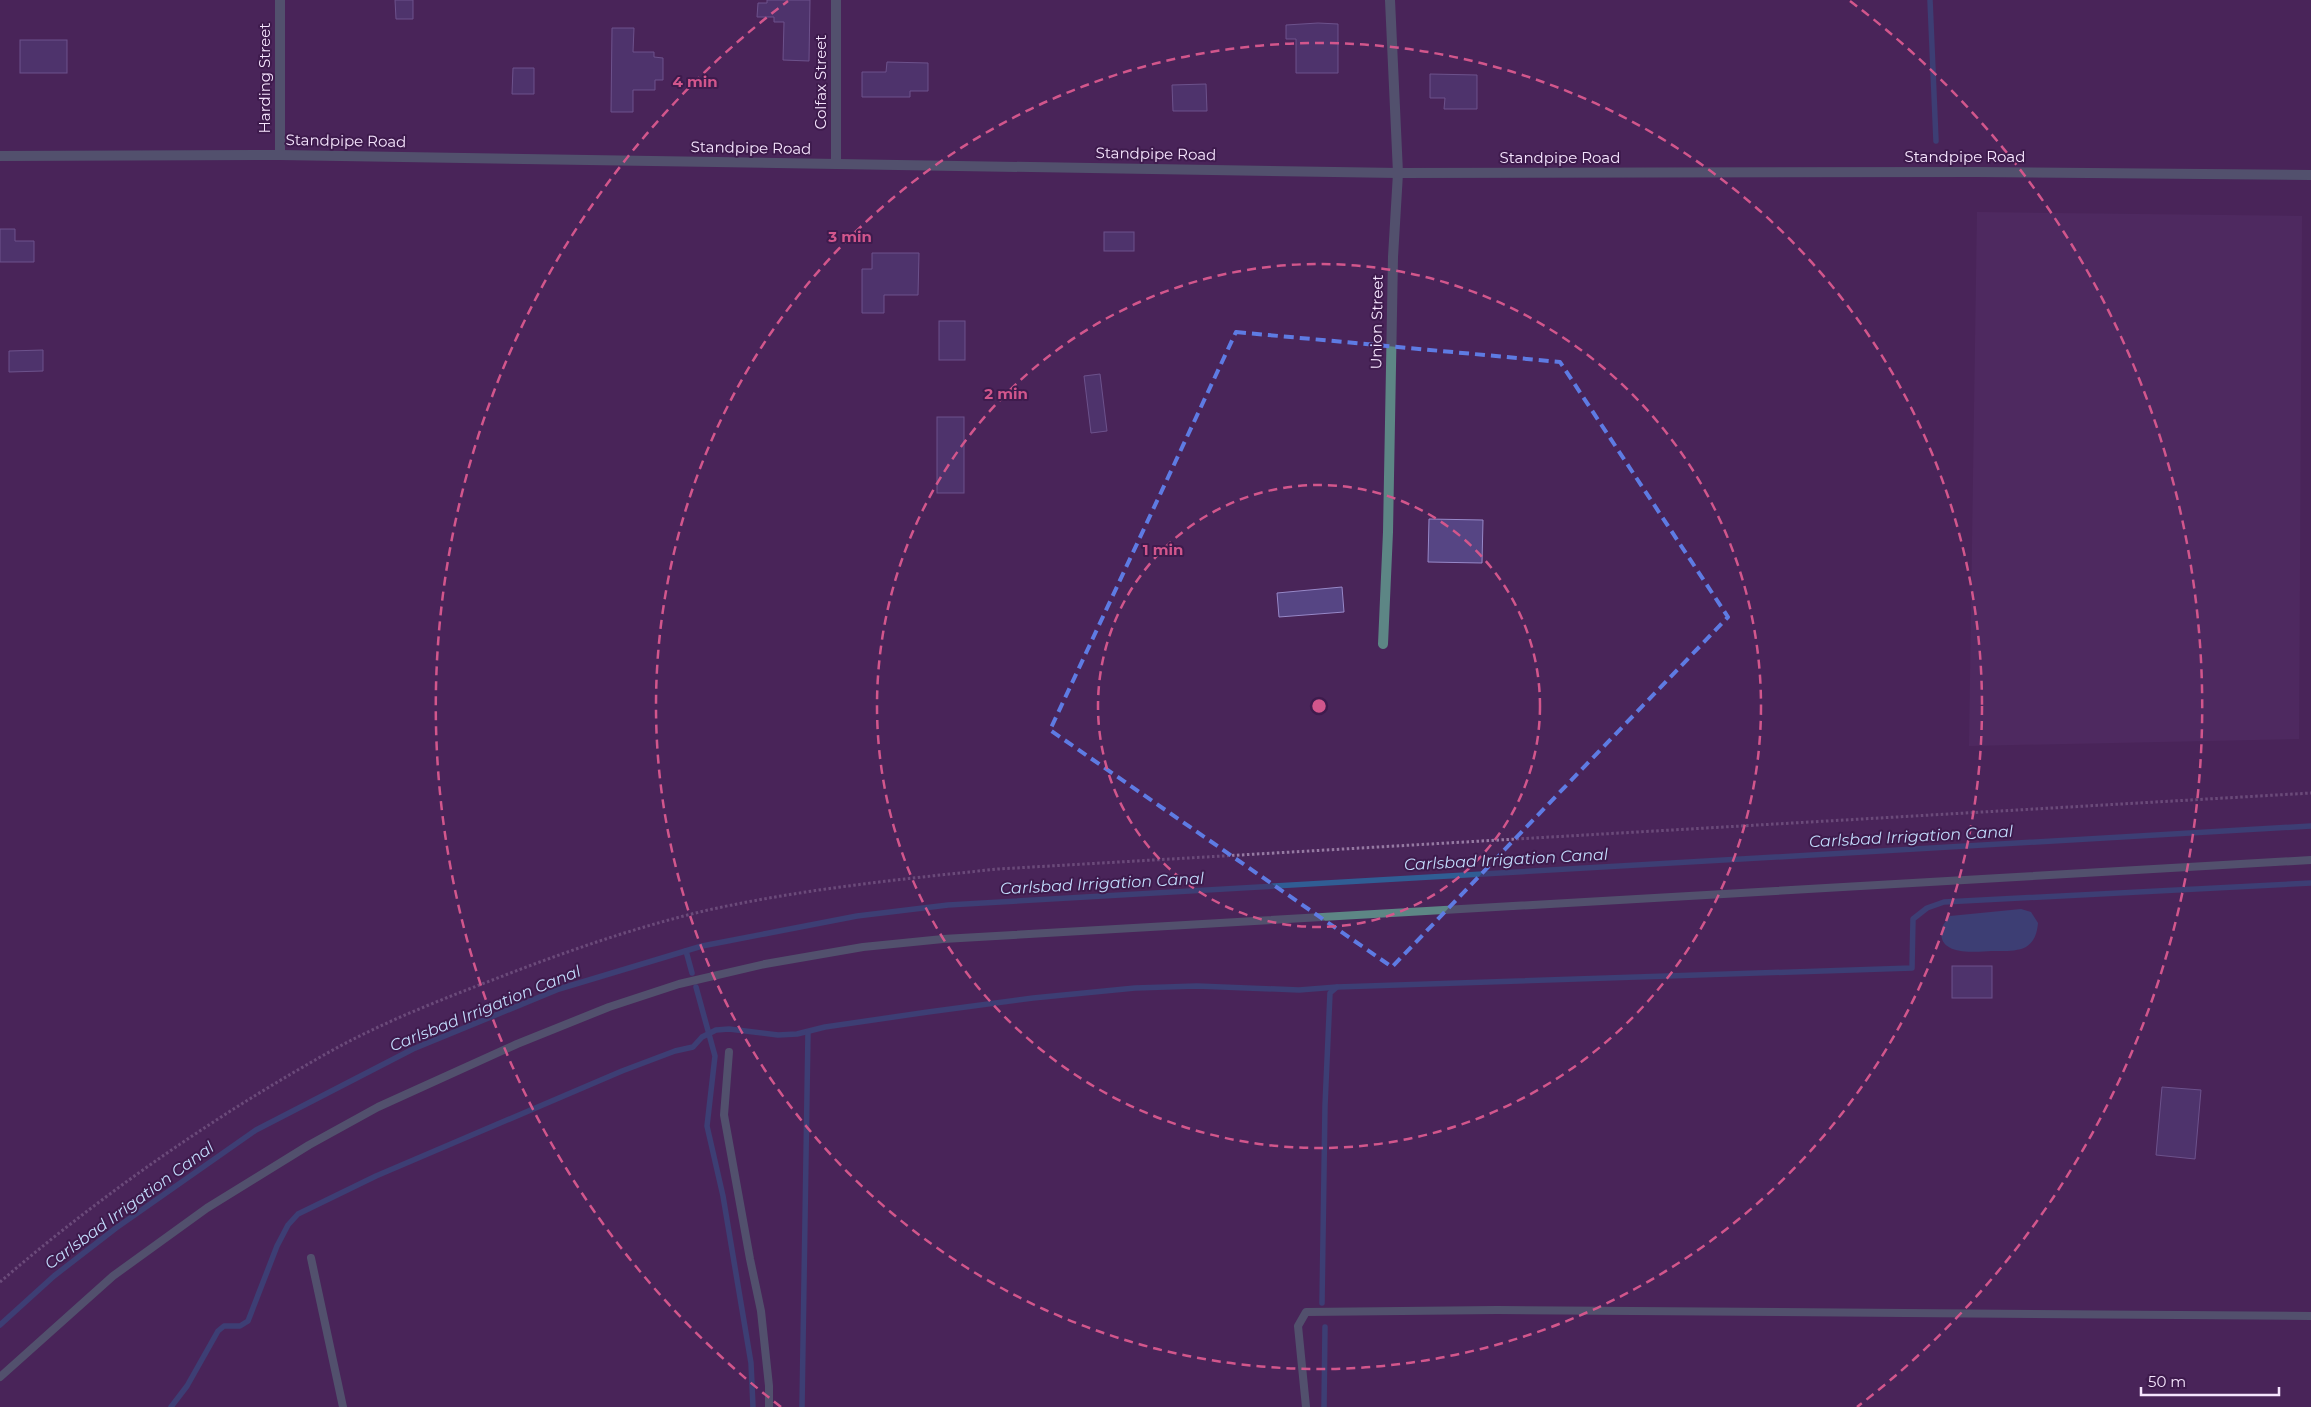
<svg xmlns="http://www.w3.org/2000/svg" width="2311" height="1407" viewBox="0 0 2311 1407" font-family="Montserrat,sans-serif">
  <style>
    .built { fill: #562f68 }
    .water { fill: #305d94 }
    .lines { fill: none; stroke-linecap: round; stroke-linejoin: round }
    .stream { stroke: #305d94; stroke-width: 5.5 }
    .building { fill: #564584; stroke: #9788c8 }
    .path { stroke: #9579a2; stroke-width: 3; stroke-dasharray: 2.5 2.5; stroke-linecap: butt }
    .service { stroke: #5d8685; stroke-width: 8 }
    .minor { stroke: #5d8685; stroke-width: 10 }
    .tertiary { stroke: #5d8685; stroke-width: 10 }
    .marked { fill: none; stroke: #5e7be3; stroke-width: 4; stroke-dasharray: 10 6; stroke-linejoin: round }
    .ring { fill: none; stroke: #d2568c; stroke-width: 2.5; stroke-dasharray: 9 6 }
    .labels { text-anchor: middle; stroke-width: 4; stroke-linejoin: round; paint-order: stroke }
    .street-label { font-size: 15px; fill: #f6e5fe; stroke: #3e1b4d }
    .water-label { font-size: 16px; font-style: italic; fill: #c2dbfc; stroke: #3e1b4d }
    .centre { fill: #d2568c; stroke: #3e1b4d; stroke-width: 2.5 }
    .ring-label { font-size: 15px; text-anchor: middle; font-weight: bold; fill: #d2568c; stroke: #3e1b4d; stroke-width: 4; stroke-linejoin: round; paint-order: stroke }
  </style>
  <rect width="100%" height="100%" fill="#492559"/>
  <path class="built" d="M 1977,212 L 2302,216 L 2299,739 L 1969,746 Z"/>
  <path class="water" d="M 2021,909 L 2031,912 L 2038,923 C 2037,933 2035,941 2026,947 C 2016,952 2002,951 1991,951 C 1976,952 1936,956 1942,929 C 1942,925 1947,920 1950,916 Z"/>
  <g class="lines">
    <g class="stream">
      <path d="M 1930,0 L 1936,141"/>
      <path d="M 686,951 L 692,973"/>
      <path d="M 696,987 L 715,1056 L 707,1126 L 723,1196 L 751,1363 L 753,1407"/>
      <path d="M 1322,1303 L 1325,1106 L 1330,993 L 1337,987 L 1912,968 L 1913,919 L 1927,908 L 1944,902 L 2311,883"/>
      <path d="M 0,1325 L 54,1276 L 116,1228 L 256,1130 L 413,1049 L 559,989 L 702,946 L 857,916 L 948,905 L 2311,826"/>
      <path d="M 171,1407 L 187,1386 L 218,1331 L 224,1326 L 240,1326 L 248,1321 L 277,1246 L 288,1225 L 298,1214 L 376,1176 L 622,1071 L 675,1051 L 693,1047 L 702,1037 L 716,1030 L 729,1029 L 778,1035 L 797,1034 L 825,1027 L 928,1012 L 1033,998 L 1135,988 L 1197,986 L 1299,990 L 1337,987"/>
      <path d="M 802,1407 L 808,1032"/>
      <path d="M 1324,1407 L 1325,1327"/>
    </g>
  </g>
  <g class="building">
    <path d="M 395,0 L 413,0 L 413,19 L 396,19 Z"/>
    <path d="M 767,0 L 810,0 L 809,61 L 783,60 L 784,22 L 774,22 L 774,17 L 757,17 L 758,3 L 767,3 Z"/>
    <path d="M 1318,23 L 1338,24 L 1338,73 L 1296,73 L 1296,39 L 1286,39 L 1286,25 Z"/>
    <path d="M 612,28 L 634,28 L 633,52 L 654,52 L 654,57 L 663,58 L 663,80 L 655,80 L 655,90 L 633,90 L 633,112 L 611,112 Z"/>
    <rect x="20" y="40" width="47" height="33"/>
    <path d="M 887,62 L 928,63 L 928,91 L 910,91 L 910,97 L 862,97 L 862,72 L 886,72 Z"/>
    <path d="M 513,68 L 534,68 L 534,94 L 512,94 Z"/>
    <path d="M 1430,74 L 1477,75 L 1477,109 L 1444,109 L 1445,98 L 1430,98 Z"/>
    <path d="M 1206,84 L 1207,111 L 1173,111 L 1172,85 Z"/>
    <path d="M 0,229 L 15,229 L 15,241 L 34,241 L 34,262 L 0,262 Z"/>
    <rect x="1104" y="232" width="30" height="19"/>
    <path d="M 872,253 L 919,253 L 918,295 L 884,295 L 884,313 L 862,313 L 862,269 L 872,269 Z"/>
    <rect x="939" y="321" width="26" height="39"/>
    <path d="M 43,350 L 43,371 L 9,372 L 9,351 Z"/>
    <path d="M 1100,374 L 1107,431 L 1091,433 L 1084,376 Z"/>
    <rect x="937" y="417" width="27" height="76"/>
    <path d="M 1429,519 L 1483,520 L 1482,563 L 1428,562 Z"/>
    <path d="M 1342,587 L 1344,612 L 1279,617 L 1277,593 Z"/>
    <rect x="1952" y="966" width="40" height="32"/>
    <path d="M 2162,1087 L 2201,1090 L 2195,1159 L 2156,1155 Z"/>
  </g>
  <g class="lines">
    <path class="path" d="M 0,1282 C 102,1194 213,1117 331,1051 C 387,1020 448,997 508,974 C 573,949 640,926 708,910 C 804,889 901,879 998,869 L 2311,793"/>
    <g class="service">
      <path d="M 729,1052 L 724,1115 L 750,1259 L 761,1311 L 769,1386 L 769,1407"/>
      <path d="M 311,1258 L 343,1407"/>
      <path d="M 0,1377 L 113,1276 L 207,1208 L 309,1145 L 378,1107 L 517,1044 L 609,1007 L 679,984 L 765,964 L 863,947 L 943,939 L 2311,860"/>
      <path d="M 1306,1407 L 1298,1326 L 1306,1312 L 1497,1310 L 2311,1316"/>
    </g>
    <g class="minor">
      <path d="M 280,0 L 280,155"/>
      <path d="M 836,0 L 836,164"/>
      <path d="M 1383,644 L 1388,532 L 1393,257 L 1398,173 L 1390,0"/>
    </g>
    <path class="tertiary" d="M 0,156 L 280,155 L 1398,173 L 1976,172 L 2311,175"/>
  </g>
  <path d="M0 0H2311V1407H0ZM 1236,332 L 1560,362 L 1728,617 L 1392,967 L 1050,730 Z" fill="#492559" fill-opacity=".55" fill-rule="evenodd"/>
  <path class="marked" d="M 1236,332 L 1560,362 L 1728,617 L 1392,967 L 1050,730 Z"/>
  <g class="ring">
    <circle cx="1319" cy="706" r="221"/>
    <circle cx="1319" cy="706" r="442"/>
    <circle cx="1319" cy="706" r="663"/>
    <path d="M781 1407A883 883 0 0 1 788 1M1850 1A883 883 0 0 1 1857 1407"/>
  </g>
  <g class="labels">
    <g class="street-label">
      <text transform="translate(265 78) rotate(-90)" y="5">Harding Street</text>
      <text transform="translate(821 82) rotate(-90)" y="5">Colfax Street</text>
      <text transform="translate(346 141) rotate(1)" y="5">Standpipe Road</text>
      <text transform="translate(751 148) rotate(1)" y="5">Standpipe Road</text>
      <text transform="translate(1156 154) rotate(1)" y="5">Standpipe Road</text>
      <text x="1965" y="162">Standpipe Road</text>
      <text x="1560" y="163">Standpipe Road</text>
      <text transform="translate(1377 322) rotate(-89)" y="5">Union Street</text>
    </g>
    <g class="water-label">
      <text transform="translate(1911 836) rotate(-3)" y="6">Carlsbad Irrigation Canal</text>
      <text transform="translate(1506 859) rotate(-3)" y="6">Carlsbad Irrigation Canal</text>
      <text transform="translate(1102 883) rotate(-3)" y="6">Carlsbad Irrigation Canal</text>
      <text transform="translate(485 1008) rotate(-22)" y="6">Carlsbad Irrigation Canal</text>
      <text transform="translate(129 1205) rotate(-36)" y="6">Carlsbad Irrigation Canal</text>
    </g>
  </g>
  <circle cx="1319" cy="706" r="8" class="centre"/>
  <g class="ring-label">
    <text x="695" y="87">4 min</text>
    <text x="850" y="242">3 min</text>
    <text x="1006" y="399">2 min</text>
    <text x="1163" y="555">1 min</text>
  </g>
  <path d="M2141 1387v8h138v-8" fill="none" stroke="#f6e5fe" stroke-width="2.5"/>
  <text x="2148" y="1387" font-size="15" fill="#f6e5fe" stroke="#3e1b4d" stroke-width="4" paint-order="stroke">50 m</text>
</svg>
